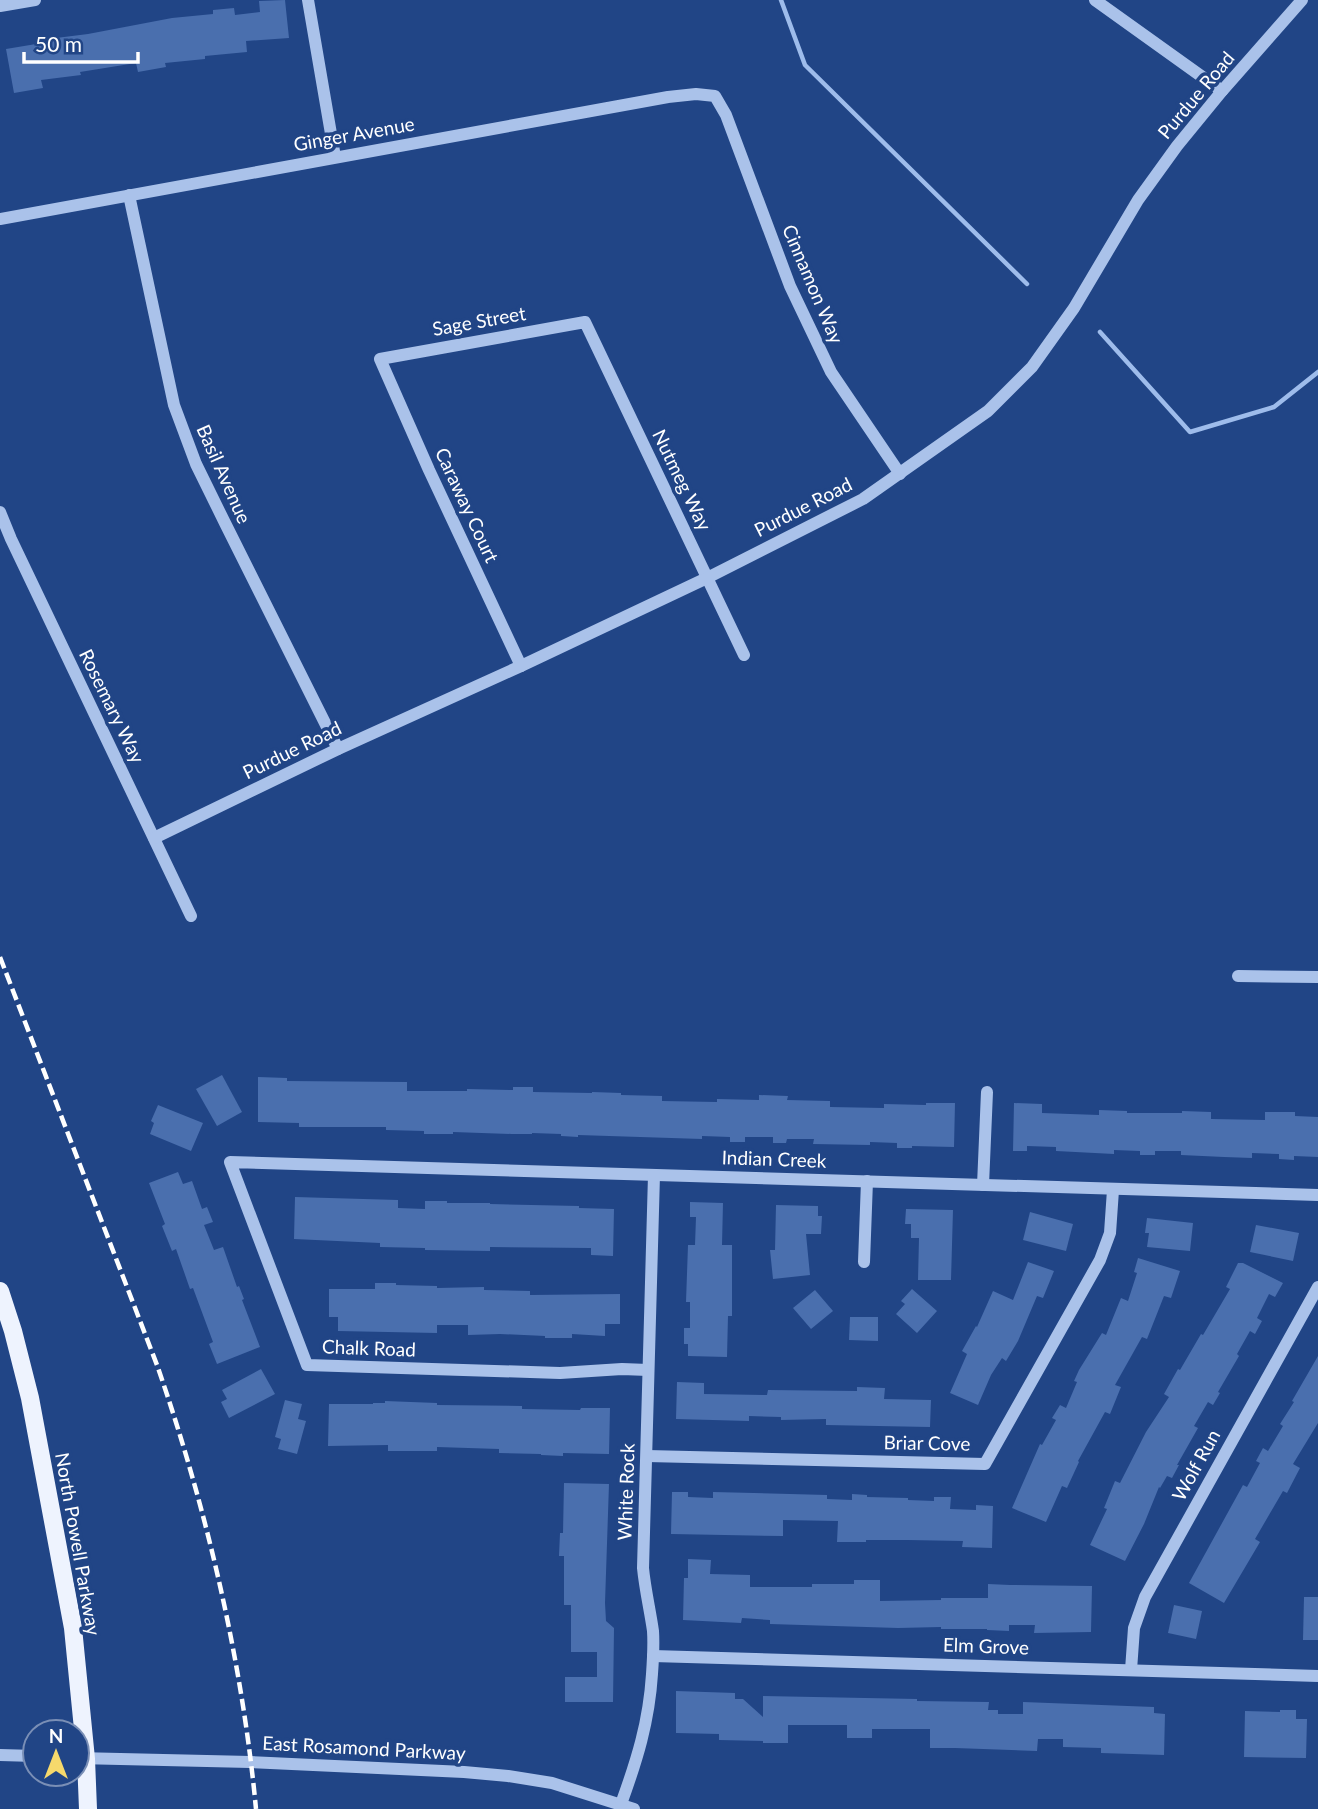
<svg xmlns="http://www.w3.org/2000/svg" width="1318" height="1809" viewBox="0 0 1318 1809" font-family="Lato,sans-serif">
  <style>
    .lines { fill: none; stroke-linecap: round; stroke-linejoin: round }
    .stream { stroke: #9ebceb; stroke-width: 4.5 }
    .building { fill: #4a6fae }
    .minor { stroke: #aac2ea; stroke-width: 12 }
    .major { stroke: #eef3fe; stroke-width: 18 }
    .rail { stroke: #fff; stroke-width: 4.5; stroke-dasharray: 12 5; stroke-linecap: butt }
    .labels { text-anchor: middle; stroke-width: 7; stroke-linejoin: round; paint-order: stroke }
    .street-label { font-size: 19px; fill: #fff; stroke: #214586 }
  </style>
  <rect width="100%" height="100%" fill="#214586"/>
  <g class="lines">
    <g class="stream">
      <path d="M 781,0 L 805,65 L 1027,284"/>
      <path d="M 1100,332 L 1190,432 L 1274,407 L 1318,372"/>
    </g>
  </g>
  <g class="building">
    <path d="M 285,0 L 289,38 L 246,41 L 247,52 L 205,56 L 205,59 L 165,63 L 166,67 L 138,72 L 136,63 L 80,72 L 81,75 L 41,80 L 43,88 L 14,93 L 6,49 L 48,42 L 48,39 L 88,34 L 172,18 L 213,14 L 213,10 L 234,8 L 235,15 L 260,12 L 259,1 Z"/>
    <path d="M 222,1075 L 242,1112 L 217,1126 L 196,1089 Z"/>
    <path d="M 258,1077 L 287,1078 L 287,1081 L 407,1082 L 407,1091 L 467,1091 L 467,1089 L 513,1090 L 513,1087 L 533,1087 L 533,1092 L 592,1093 L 592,1092 L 621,1093 L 621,1095 L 662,1096 L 662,1101 L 717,1102 L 717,1099 L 759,1100 L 759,1095 L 788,1096 L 787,1100 L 830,1101 L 830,1107 L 884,1108 L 884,1104 L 926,1105 L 926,1103 L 955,1103 L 954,1147 L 912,1146 L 912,1148 L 897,1148 L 897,1143 L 870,1142 L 870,1145 L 813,1144 L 814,1139 L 787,1139 L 786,1143 L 773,1143 L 773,1137 L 745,1137 L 745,1142 L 730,1142 L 730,1137 L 702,1136 L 702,1139 L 578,1135 L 578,1137 L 561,1136 L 561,1134 L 532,1133 L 532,1134 L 512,1134 L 453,1132 L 453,1134 L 424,1134 L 424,1131 L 386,1130 L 386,1127 L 299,1127 L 299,1123 L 258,1122 Z"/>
    <path d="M 1014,1103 L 1042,1104 L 1042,1113 L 1099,1115 L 1099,1110 L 1127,1111 L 1127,1113 L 1182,1113 L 1182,1111 L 1211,1112 L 1211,1119 L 1265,1120 L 1265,1112 L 1295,1112 L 1295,1116 L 1318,1117 L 1318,1157 L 1294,1156 L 1294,1160 L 1279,1159 L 1279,1154 L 1252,1153 L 1252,1158 L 1224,1157 L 1181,1155 L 1181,1151 L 1155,1151 L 1155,1155 L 1140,1155 L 1140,1151 L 1114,1150 L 1114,1154 L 1056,1151 L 1056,1147 L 1027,1146 L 1027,1151 L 1013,1151 Z"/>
    <path d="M 158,1105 L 203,1123 L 191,1151 L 150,1134 L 154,1123 L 151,1121 Z"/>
    <path d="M 178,1172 L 183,1184 L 192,1181 L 202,1209 L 207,1207 L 213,1222 L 204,1225 L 214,1250 L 223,1247 L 237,1287 L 239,1286 L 244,1299 L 242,1300 L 260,1347 L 217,1364 L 209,1344 L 213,1342 L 193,1288 L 190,1289 L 176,1249 L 172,1251 L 162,1226 L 165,1224 L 149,1183 Z"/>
    <path d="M 295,1197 L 398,1200 L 398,1208 L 425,1209 L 425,1201 L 447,1201 L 447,1203 L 490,1203 L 490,1204 L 579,1206 L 579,1208 L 614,1209 L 613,1256 L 591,1255 L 591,1248 L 490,1247 L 490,1251 L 425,1250 L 425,1248 L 380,1247 L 380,1243 L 294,1239 Z"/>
    <path d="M 690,1202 L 723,1203 L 722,1245 L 732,1245 L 732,1316 L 728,1316 L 727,1357 L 688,1356 L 688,1344 L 684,1344 L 684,1328 L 690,1328 L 690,1302 L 686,1302 L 688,1245 L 695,1245 L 696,1217 L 690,1217 Z"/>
    <path d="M 776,1205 L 818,1206 L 818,1216 L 822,1216 L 821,1234 L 806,1234 L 810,1275 L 773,1279 L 770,1250 L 775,1250 Z"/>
    <path d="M 906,1209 L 953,1210 L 951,1280 L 918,1280 L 919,1238 L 911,1238 L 911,1224 L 905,1224 Z"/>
    <path d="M 1030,1212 L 1073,1224 L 1066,1251 L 1023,1240 Z"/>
    <path d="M 1147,1218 L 1193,1223 L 1190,1251 L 1147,1247 L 1149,1233 L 1145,1233 Z"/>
    <path d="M 1256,1225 L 1299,1233 L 1293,1261 L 1250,1252 Z"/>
    <path d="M 1138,1258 L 1180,1271 L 1171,1298 L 1164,1296 L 1147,1339 L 1142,1337 L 1115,1385 L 1121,1387 L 1110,1414 L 1105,1412 L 1078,1461 L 1079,1462 L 1067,1488 L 1062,1486 L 1046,1522 L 1012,1508 L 1040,1444 L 1042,1445 L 1056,1420 L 1052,1418 L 1060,1405 L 1066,1408 L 1077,1382 L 1074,1381 L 1079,1370 L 1102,1333 L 1106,1335 L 1121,1298 L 1128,1301 L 1137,1273 L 1134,1272 Z"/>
    <path d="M 1028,1262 L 1054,1271 L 1043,1298 L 1037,1296 L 1018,1341 L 1006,1361 L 1002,1358 L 991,1375 L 978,1405 L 950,1393 L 967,1354 L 962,1351 L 976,1326 L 977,1327 L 993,1291 L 1013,1300 Z"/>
    <path d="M 1238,1263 L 1243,1263 L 1283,1283 L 1275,1297 L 1269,1294 L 1257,1318 L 1262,1321 L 1255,1334 L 1250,1331 L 1237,1354 L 1239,1356 L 1218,1392 L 1220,1393 L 1213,1405 L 1208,1402 L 1194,1426 L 1198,1428 L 1177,1465 L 1179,1465 L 1172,1478 L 1167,1476 L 1160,1488 L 1159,1487 L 1144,1524 L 1125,1561 L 1090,1545 L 1107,1509 L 1104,1508 L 1115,1481 L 1120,1483 L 1146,1432 L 1169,1397 L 1164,1394 L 1178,1369 L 1180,1370 L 1201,1334 L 1203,1335 L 1230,1289 L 1226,1287 Z"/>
    <path d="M 375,1283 L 396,1283 L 396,1285 L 437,1286 L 437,1288 L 484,1287 L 484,1290 L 530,1291 L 530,1295 L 620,1294 L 620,1324 L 605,1324 L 605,1336 L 572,1334 L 572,1338 L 545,1338 L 545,1336 L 500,1334 L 468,1335 L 468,1325 L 437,1325 L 437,1333 L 338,1331 L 338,1317 L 329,1317 L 329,1289 L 375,1289 Z"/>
    <path d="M 912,1289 L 937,1311 L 917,1333 L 896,1314 L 905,1304 L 901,1301 Z"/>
    <path d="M 815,1290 L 833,1311 L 811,1329 L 793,1308 Z"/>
    <path d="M 850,1317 L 878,1317 L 878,1341 L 849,1340 Z"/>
    <path d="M 1318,1356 L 1318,1423 L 1293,1464 L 1300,1468 L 1287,1493 L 1283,1491 L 1255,1539 L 1260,1542 L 1224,1603 L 1189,1583 L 1243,1485 L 1247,1487 L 1260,1463 L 1256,1461 L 1263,1448 L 1268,1451 L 1283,1426 L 1280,1424 L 1294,1402 L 1292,1401 Z"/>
    <path d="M 261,1369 L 275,1394 L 229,1418 L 221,1402 L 227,1399 L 222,1390 Z"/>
    <path d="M 677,1382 L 704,1383 L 704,1394 L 767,1395 L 768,1390 L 857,1391 L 857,1387 L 885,1388 L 884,1399 L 931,1400 L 930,1427 L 826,1425 L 826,1419 L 781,1420 L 781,1417 L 749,1416 L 749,1421 L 676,1419 Z"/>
    <path d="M 285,1400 L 302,1404 L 298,1419 L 306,1421 L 297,1454 L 278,1449 L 281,1439 L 275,1437 Z"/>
    <path d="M 385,1401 L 437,1403 L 437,1405 L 522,1406 L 522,1409 L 580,1410 L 581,1408 L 610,1408 L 609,1454 L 563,1453 L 563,1456 L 541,1455 L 541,1454 L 499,1453 L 499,1449 L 437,1447 L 437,1451 L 388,1451 L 388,1445 L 328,1446 L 329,1404 L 373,1404 L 373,1403 L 385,1403 Z"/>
    <path d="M 564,1483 L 609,1484 L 605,1603 L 606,1621 L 614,1628 L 613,1702 L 565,1702 L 565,1677 L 597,1677 L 597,1652 L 571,1652 L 571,1605 L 564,1605 L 564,1556 L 559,1556 L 560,1533 L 563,1533 Z"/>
    <path d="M 672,1492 L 688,1492 L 688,1497 L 713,1498 L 713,1492 L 827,1495 L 827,1499 L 852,1500 L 852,1494 L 867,1495 L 867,1497 L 908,1498 L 908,1500 L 934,1501 L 934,1497 L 951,1497 L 950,1509 L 976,1510 L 976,1505 L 993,1506 L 992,1548 L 962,1547 L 963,1541 L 908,1540 L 866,1540 L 866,1542 L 837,1542 L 838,1521 L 783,1520 L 783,1536 L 671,1534 Z"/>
    <path d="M 688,1559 L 711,1560 L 710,1574 L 750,1575 L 750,1587 L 812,1587 L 812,1584 L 854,1584 L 854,1580 L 880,1580 L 880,1601 L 941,1600 L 941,1598 L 988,1598 L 988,1584 L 1010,1585 L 1092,1586 L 1091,1632 L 1034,1633 L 1035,1625 L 1009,1625 L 1009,1631 L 987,1630 L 987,1629 L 941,1629 L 941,1627 L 898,1628 L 770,1624 L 770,1620 L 742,1618 L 741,1623 L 683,1620 L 684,1578 L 688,1578 Z"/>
    <path d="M 1304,1597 L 1318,1597 L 1318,1640 L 1303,1640 Z"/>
    <path d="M 1174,1605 L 1202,1611 L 1196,1639 L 1168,1633 Z"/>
    <path d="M 676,1691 L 735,1693 L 735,1699 L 743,1699 L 763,1717 L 763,1696 L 917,1699 L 917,1701 L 989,1702 L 988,1710 L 998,1710 L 998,1714 L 1023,1714 L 1023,1702 L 1154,1707 L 1154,1713 L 1165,1714 L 1164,1755 L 1101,1753 L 1101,1748 L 1063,1747 L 1063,1739 L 1038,1739 L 1037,1751 L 955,1748 L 930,1748 L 930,1729 L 872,1729 L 872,1738 L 847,1738 L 847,1725 L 788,1725 L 788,1743 L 763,1743 L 763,1741 L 719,1740 L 719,1734 L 676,1733 Z"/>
    <path d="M 1280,1710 L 1296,1710 L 1296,1719 L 1307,1719 L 1306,1758 L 1244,1757 L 1245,1711 L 1280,1712 Z"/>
  </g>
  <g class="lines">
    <g class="minor">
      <path d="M 308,0 L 335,157"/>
      <path d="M 1095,0 L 1222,91"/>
      <path d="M 0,6 L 35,0"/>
      <path d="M 129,195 L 174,405 L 196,464 L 225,523 L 338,749"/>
      <path d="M 0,219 L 668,97 L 696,94 L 715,96 L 726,115 L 790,286 L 831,372 L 900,474"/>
      <path d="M 0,512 L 11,539 L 191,916"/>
      <path d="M 521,666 L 429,470 L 380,359 L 585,322 L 744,655"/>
      <path d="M 154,838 L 338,749 L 521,666 L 707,578 L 863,499 L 988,411 L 1032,367 L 1074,308 L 1138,200 L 1177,146 L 1222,91 L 1302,0"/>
      <path d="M 1238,976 L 1318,977"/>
      <path d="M 983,1185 L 987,1092"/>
      <path d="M 864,1262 L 867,1181"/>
      <path d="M 648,1370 L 622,1369 L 560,1373 L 307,1365 L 230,1162 L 1318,1195"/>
      <path d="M 647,1456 L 985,1464 L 1100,1260 L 1110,1233 L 1113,1190"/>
      <path d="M 653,1656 L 1318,1676"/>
      <path d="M 1131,1670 L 1134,1628 L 1145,1597 L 1318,1287"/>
      <path d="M 0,1755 L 35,1756"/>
      <path d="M 77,1758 L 250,1762 L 464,1772 L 508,1776 L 552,1783 L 634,1809"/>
      <path d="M 621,1804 C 637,1760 649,1722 652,1674 C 653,1660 654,1646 653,1631 C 650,1610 645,1589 643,1568 L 654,1175"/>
    </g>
    <path class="major" d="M 0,1291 L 13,1331 L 30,1398 L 73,1628 L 86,1759 L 88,1809"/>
    <path class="rail" d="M 0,957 L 157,1365 C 206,1506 242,1660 256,1809"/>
  </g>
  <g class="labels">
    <g class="street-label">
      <text transform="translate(1196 95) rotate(-50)" y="7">Purdue Road</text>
      <text transform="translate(354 134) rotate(-10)" y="7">Ginger Avenue</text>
      <text transform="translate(813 284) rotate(67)" y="7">Cinnamon Way</text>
      <text transform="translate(479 321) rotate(-10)" y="7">Sage Street</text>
      <text transform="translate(224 474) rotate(66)" y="7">Basil Avenue</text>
      <text transform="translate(682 480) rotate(64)" y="7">Nutmeg Way</text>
      <text transform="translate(467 505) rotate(65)" y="7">Caraway Court</text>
      <text transform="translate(803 507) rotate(-27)" y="7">Purdue Road</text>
      <text transform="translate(112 706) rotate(64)" y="7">Rosemary Way</text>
      <text transform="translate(292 750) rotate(-26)" y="7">Purdue Road</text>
      <text transform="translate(774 1159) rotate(2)" y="7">Indian Creek</text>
      <text transform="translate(369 1348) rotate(2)" y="7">Chalk Road</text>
      <text transform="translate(927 1443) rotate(1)" y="7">Briar Cove</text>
      <text transform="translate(1196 1465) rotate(-61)" y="7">Wolf Run</text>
      <text transform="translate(626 1492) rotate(-88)" y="7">White Rock</text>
      <text transform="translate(78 1544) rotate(80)" y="7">North Powell Parkway</text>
      <text transform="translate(986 1646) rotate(2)" y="7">Elm Grove</text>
      <text transform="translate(364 1748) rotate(3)" y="7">East Rosamond Parkway</text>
    </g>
  </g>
  <g transform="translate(56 1753)"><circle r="33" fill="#214586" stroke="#7a8fb6" stroke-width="2"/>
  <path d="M0-5L12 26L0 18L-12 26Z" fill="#f6d96c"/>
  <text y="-10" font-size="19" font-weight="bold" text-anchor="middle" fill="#ffffff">N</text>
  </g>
  <path d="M24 52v10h114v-10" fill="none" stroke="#ffffff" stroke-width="3.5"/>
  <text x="35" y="52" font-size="21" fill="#ffffff" stroke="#214586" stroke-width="5" paint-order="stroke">50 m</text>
</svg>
